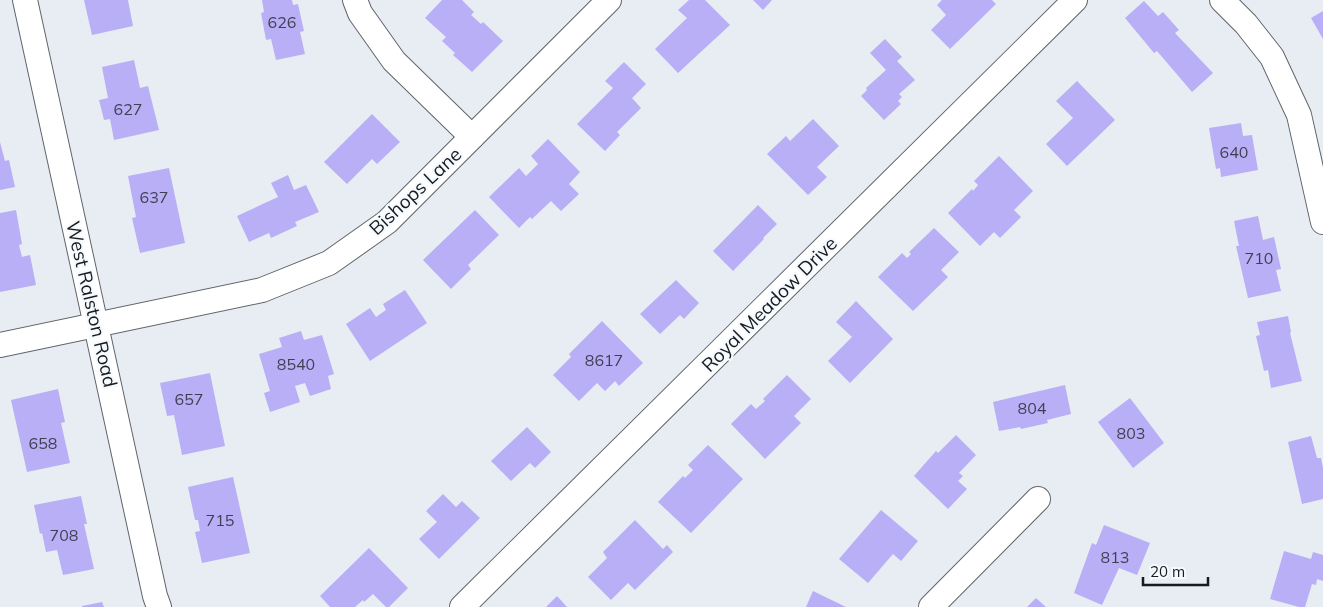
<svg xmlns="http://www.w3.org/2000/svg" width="1323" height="607" viewBox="0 0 1323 607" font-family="Mulish,sans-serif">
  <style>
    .building { fill: #b9aff6 }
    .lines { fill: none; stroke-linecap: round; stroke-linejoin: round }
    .minor-casing { stroke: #60656a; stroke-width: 26 }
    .minor { stroke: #fff; stroke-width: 24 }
    .labels { text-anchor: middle; stroke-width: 4.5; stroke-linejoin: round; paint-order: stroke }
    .number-label { font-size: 16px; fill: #403f52 }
    .street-label { font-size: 19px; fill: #181a1c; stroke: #f5faff }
  </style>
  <rect width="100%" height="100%" fill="#e7edf3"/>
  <g class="building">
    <path d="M 84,0 L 128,0 L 133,26 L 92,35 Z"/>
    <path d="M 262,0 L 292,0 L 293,5 L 298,4 L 304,31 L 300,32 L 305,54 L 276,60 L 271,39 L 266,40 L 261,13 L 264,12 Z"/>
    <path d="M 442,0 L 462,0 L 474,12 L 471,15 L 481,24 L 483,22 L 503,41 L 472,72 L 453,55 L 455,53 L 442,41 L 446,37 L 425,18 Z"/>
    <path d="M 689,0 L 705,0 L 730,25 L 678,73 L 655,49 L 687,18 L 678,10 Z"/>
    <path d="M 753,0 L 772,0 L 763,10 Z"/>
    <path d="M 942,0 L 992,0 L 996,4 L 950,49 L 931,30 L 946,15 L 937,5 Z"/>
    <path d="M 1144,1 L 1158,16 L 1163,12 L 1179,30 L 1175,33 L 1213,73 L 1192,92 L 1157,51 L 1154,53 L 1125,18 Z"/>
    <path d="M 1323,11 L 1323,39 L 1311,18 Z"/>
    <path d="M 885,39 L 902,57 L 897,61 L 915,80 L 899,94 L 902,97 L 898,101 L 901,104 L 884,120 L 861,96 L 867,90 L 866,88 L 886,70 L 870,53 Z"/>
    <path d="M 134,60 L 140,88 L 148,86 L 159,130 L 114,140 L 110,119 L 104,120 L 99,100 L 108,98 L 102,67 Z"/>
    <path d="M 624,62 L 646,84 L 632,98 L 641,108 L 617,132 L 620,135 L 605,151 L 577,124 L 613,88 L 605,81 Z"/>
    <path d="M 1077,81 L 1115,120 L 1067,166 L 1046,144 L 1073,118 L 1056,101 Z"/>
    <path d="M 372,114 L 400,142 L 377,164 L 372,159 L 347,184 L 324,162 Z"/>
    <path d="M 813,119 L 839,146 L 817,167 L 827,177 L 808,195 L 767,154 L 786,136 L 790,141 Z"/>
    <path d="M 1241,123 L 1243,136 L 1252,135 L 1258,170 L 1221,177 L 1220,168 L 1216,169 L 1209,128 Z"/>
    <path d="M 548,139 L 580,172 L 569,184 L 579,194 L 561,211 L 551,201 L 532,219 L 530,217 L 519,228 L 489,197 L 519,168 L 526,176 L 538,164 L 531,156 Z"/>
    <path d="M 0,142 L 5,161 L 9,160 L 15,187 L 0,190 Z"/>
    <path d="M 999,156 L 1033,191 L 1014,210 L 1021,217 L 1000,238 L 994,232 L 980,246 L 948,213 L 972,189 L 973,191 L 978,185 L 974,181 Z"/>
    <path d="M 169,168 L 185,243 L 140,253 L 132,218 L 136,217 L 128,176 Z"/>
    <path d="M 288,175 L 294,190 L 306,185 L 319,212 L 295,222 L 297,226 L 271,238 L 269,233 L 249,242 L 237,216 L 278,197 L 271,183 Z"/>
    <path d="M 758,205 L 777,224 L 763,238 L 764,239 L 733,271 L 713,251 Z"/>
    <path d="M 16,210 L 22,244 L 19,245 L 22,257 L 30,255 L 36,285 L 0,292 L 0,213 Z"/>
    <path d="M 475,210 L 499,235 L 468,265 L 471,269 L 451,289 L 423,260 Z"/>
    <path d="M 1258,216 L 1263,240 L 1274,237 L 1281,269 L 1276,270 L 1281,291 L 1248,298 L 1236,246 L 1239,246 L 1234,221 Z"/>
    <path d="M 934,228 L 959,252 L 941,270 L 948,277 L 913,311 L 878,277 L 902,253 L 907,258 L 911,254 L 909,252 Z"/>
    <path d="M 676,280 L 699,303 L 684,319 L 680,315 L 660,334 L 640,314 Z"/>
    <path d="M 405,290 L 427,323 L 370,361 L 346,324 L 370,308 L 376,317 L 386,310 L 383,304 Z"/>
    <path d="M 856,301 L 893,339 L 850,383 L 828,361 L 852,337 L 836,322 Z"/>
    <path d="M 1288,316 L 1291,332 L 1290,333 L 1302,381 L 1271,388 L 1268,370 L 1264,371 L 1256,336 L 1260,335 L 1257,322 Z"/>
    <path d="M 602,321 L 643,363 L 619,386 L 615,381 L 605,391 L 597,383 L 579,401 L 553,375 L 571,357 L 569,354 Z"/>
    <path d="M 301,331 L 304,340 L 322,335 L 334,374 L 328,376 L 331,389 L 310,396 L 305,383 L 295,386 L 300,402 L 270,412 L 264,393 L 270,391 L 259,354 L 282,347 L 279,338 Z"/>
    <path d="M 210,373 L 225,446 L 182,455 L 174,415 L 167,416 L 160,383 Z"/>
    <path d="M 787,375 L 811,399 L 794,416 L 801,423 L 765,459 L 731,424 L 751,404 L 756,409 L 765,401 L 763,399 Z"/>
    <path d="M 1065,385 L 1071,414 L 1047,420 L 1048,423 L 1021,429 L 1020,427 L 999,431 L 993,402 Z"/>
    <path d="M 58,389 L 65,422 L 61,423 L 70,463 L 27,472 L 11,400 Z"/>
    <path d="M 1130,398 L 1164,443 L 1133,468 L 1098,422 Z"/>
    <path d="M 527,427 L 551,452 L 535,468 L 530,463 L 511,481 L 491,461 Z"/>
    <path d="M 956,435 L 976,455 L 959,473 L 963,476 L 958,481 L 967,489 L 948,509 L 914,476 L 936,451 L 938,453 Z"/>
    <path d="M 1311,436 L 1317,458 L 1321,458 L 1323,468 L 1323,499 L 1302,504 L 1288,442 Z"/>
    <path d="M 708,445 L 743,479 L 691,533 L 658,502 L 683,476 L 685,478 L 693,470 L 688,465 Z"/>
    <path d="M 233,477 L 250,553 L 202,563 L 195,532 L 200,531 L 198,520 L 195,520 L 188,487 Z"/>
    <path d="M 443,494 L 456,507 L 462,501 L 480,518 L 439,559 L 419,539 L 437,522 L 426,511 Z"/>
    <path d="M 81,496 L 87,524 L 84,524 L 94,569 L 63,575 L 57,550 L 46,552 L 42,533 L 40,534 L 34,505 Z"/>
    <path d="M 881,510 L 918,541 L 901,561 L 893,554 L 868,583 L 839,559 Z"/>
    <path d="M 635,520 L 663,549 L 667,545 L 673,552 L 635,590 L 628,583 L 611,600 L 588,577 L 607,558 L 603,552 Z"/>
    <path d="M 1104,525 L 1150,543 L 1137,575 L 1119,568 L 1102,605 L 1074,593 L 1092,543 L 1096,545 Z"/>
    <path d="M 369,548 L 408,588 L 389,607 L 386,607 L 373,594 L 364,602 L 363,600 L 355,607 L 330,607 L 320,596 Z"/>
    <path d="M 1284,551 L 1311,559 L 1313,552 L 1323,555 L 1323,581 L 1317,579 L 1316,585 L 1312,584 L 1305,607 L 1299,607 L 1270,599 Z"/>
    <path d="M 813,591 L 846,607 L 806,607 Z"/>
    <path d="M 557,596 L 567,607 L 546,607 Z"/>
    <path d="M 1036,598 L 1046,607 L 1027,607 Z"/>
    <path d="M 102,602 L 104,607 L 82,607 L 82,606 Z"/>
  </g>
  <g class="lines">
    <defs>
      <g id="minor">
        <path d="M 25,0 L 155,596 L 159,607"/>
        <path d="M 355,0 L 360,13 L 394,61 L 472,137"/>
        <path d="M 1222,0 L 1246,24 L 1272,57 L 1299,115 L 1323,222"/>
        <path d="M 0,345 L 262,290 L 329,263 L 387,222 L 609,0"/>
        <path d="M 462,607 L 1075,0"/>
        <path d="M 931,607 L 1038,499"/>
      </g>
    </defs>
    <use href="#minor" class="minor-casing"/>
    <use href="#minor" class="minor"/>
  </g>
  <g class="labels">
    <g class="number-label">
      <text x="282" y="28">626</text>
      <text x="128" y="115">627</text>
      <text x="1234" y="158">640</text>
      <text x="154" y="203">637</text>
      <text x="1259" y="264">710</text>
      <text x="604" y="366">8617</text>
      <text x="296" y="370">8540</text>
      <text x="189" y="405">657</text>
      <text x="1032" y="414">804</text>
      <text x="1131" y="439">803</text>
      <text x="43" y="449">658</text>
      <text x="220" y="526">715</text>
      <text x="64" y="541">708</text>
      <text x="1115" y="563">813</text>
    </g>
    <g class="street-label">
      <text transform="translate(415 191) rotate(-43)" y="7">Bishops Lane</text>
      <text transform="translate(92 304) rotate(77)" y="7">West Ralston Road</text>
      <text transform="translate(769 304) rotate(-45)" y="7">Royal Meadow Drive</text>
    </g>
  </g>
  <path d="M1143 577v8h65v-8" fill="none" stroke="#181a1c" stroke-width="2.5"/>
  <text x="1150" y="577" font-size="15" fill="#181a1c" stroke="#f5faff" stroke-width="4" paint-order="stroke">20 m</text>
</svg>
